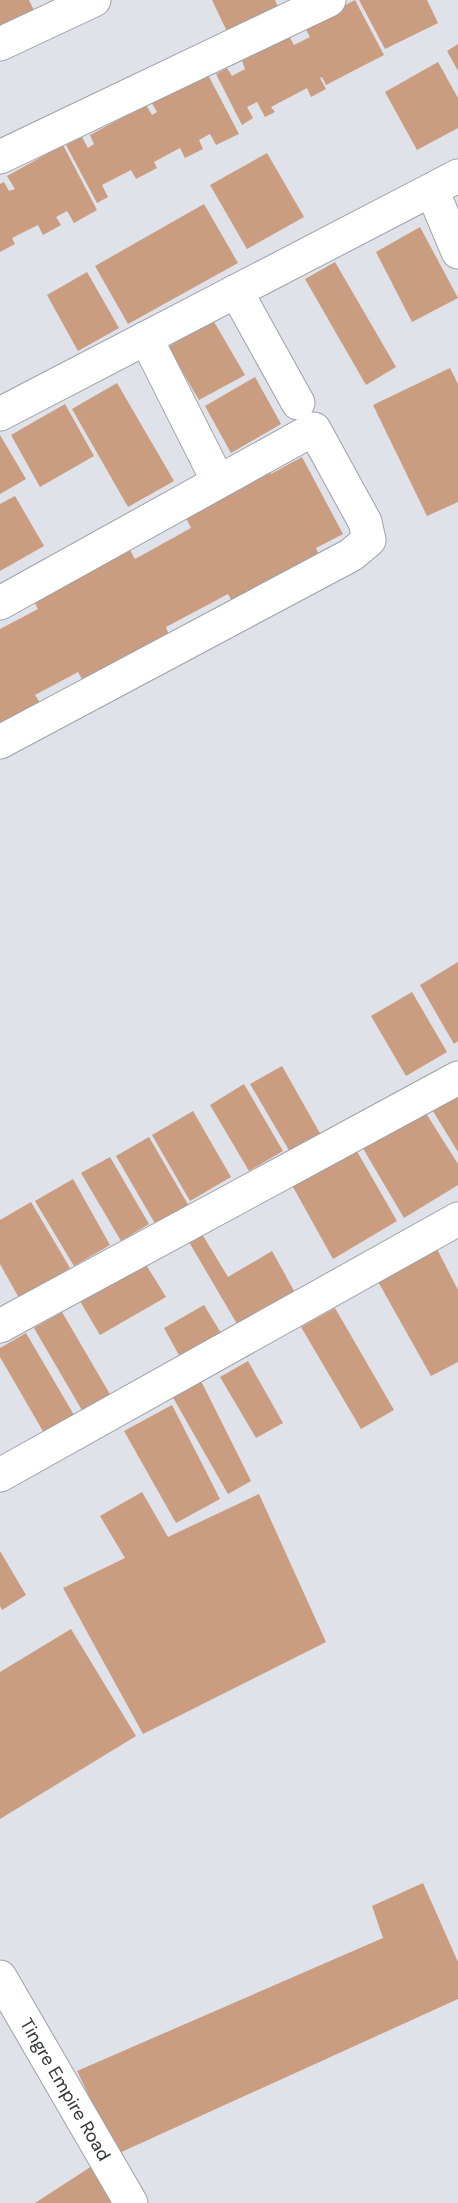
<svg xmlns="http://www.w3.org/2000/svg" width="458" height="2203" viewBox="0 0 458 2203" font-family="'DM Sans',sans-serif">
  <style>
    .building { fill: #ca9c80 }
    .lines { fill: none; stroke-linecap: round; stroke-linejoin: round }
    .minor-casing { stroke: #9ea1a7; stroke-width: 35 }
    .minor { stroke: #fff; stroke-width: 33 }
    .labels { text-anchor: middle; stroke-width: 5; stroke-linejoin: round; paint-order: stroke }
    .street-label { font-size: 18px; fill: #323335; stroke: #fff }
  </style>
  <rect width="100%" height="100%" fill="#dfe2e9"/>
  <g class="building">
    <path d="M 0,0 L 29,0 L 39,21 L 0,39 Z"/>
    <path d="M 212,0 L 275,0 L 283,18 L 232,42 Z"/>
    <path d="M 355,0 L 384,55 L 326,85 L 322,77 L 320,78 L 326,89 L 311,97 L 307,88 L 271,107 L 275,112 L 265,117 L 257,102 L 247,107 L 253,118 L 242,125 L 216,74 L 227,68 L 232,76 L 245,69 L 242,61 L 289,36 L 294,45 L 310,37 L 304,26 Z"/>
    <path d="M 359,0 L 427,0 L 438,23 L 385,49 Z"/>
    <path d="M 458,44 L 458,71 L 447,51 Z"/>
    <path d="M 438,62 L 458,98 L 458,128 L 417,150 L 385,92 Z"/>
    <path d="M 205,69 L 239,134 L 216,145 L 210,134 L 199,140 L 203,149 L 185,158 L 180,148 L 154,162 L 157,168 L 136,179 L 131,170 L 102,185 L 108,197 L 97,203 L 66,145 L 82,137 L 88,148 L 94,144 L 90,135 L 146,105 L 152,115 L 157,112 L 149,98 Z"/>
    <path d="M 63,145 L 97,210 L 74,223 L 67,211 L 56,217 L 61,225 L 43,235 L 38,225 L 12,238 L 15,244 L 0,252 L 0,184 L 4,182 L 9,191 L 15,189 L 7,176 Z"/>
    <path d="M 267,153 L 304,217 L 247,249 L 210,185 Z"/>
    <path d="M 204,204 L 238,263 L 128,324 L 95,266 Z"/>
    <path d="M 420,227 L 458,298 L 412,322 L 376,252 Z"/>
    <path d="M 335,262 L 396,367 L 366,385 L 305,279 Z"/>
    <path d="M 87,272 L 119,328 L 78,351 L 47,295 Z"/>
    <path d="M 213,320 L 245,375 L 199,400 L 168,347 Z"/>
    <path d="M 450,368 L 458,384 L 458,502 L 427,516 L 373,405 Z"/>
    <path d="M 255,377 L 281,424 L 231,453 L 205,406 Z"/>
    <path d="M 117,383 L 174,481 L 128,507 L 72,409 Z"/>
    <path d="M 65,404 L 94,456 L 40,487 L 11,435 Z"/>
    <path d="M 0,435 L 26,479 L 0,494 Z"/>
    <path d="M 302,457 L 343,534 L 316,548 L 319,555 L 232,601 L 228,594 L 166,627 L 169,635 L 83,681 L 78,672 L 35,695 L 41,704 L 0,726 L 0,629 L 38,609 L 30,594 L 126,543 L 135,559 L 191,528 L 183,512 L 267,467 L 271,474 Z"/>
    <path d="M 15,496 L 44,546 L 0,571 L 0,504 Z"/>
    <path d="M 458,962 L 458,1041 L 454,1044 L 420,985 Z"/>
    <path d="M 412,992 L 447,1052 L 406,1076 L 371,1016 Z"/>
    <path d="M 282,1066 L 321,1135 L 290,1152 L 250,1084 Z"/>
    <path d="M 244,1084 L 283,1151 L 249,1171 L 210,1105 Z"/>
    <path d="M 458,1086 L 458,1152 L 428,1103 Z"/>
    <path d="M 422,1107 L 458,1164 L 458,1185 L 404,1218 L 358,1140 Z"/>
    <path d="M 193,1111 L 231,1177 L 190,1201 L 152,1135 Z"/>
    <path d="M 149,1137 L 190,1208 L 157,1227 L 116,1156 Z"/>
    <path d="M 351,1141 L 397,1221 L 333,1259 L 287,1176 Z"/>
    <path d="M 110,1157 L 149,1224 L 121,1241 L 81,1173 Z"/>
    <path d="M 73,1179 L 110,1245 L 74,1266 L 35,1201 Z"/>
    <path d="M 31,1202 L 70,1268 L 19,1298 L 0,1264 L 0,1220 Z"/>
    <path d="M 202,1234 L 228,1277 L 272,1251 L 298,1298 L 240,1329 L 189,1242 Z"/>
    <path d="M 436,1247 L 458,1290 L 458,1362 L 431,1376 L 376,1278 Z"/>
    <path d="M 140,1255 L 166,1297 L 100,1335 L 75,1293 Z"/>
    <path d="M 204,1305 L 221,1333 L 180,1357 L 164,1328 Z"/>
    <path d="M 335,1308 L 394,1410 L 361,1429 L 301,1327 Z"/>
    <path d="M 62,1312 L 111,1396 L 83,1412 L 34,1328 Z"/>
    <path d="M 26,1333 L 74,1415 L 44,1433 L 0,1357 L 0,1348 Z"/>
    <path d="M 248,1361 L 283,1423 L 256,1438 L 220,1377 Z"/>
    <path d="M 200,1379 L 251,1481 L 228,1494 L 171,1394 Z"/>
    <path d="M 172,1405 L 220,1499 L 176,1523 L 124,1431 Z"/>
    <path d="M 142,1492 L 168,1537 L 259,1494 L 326,1642 L 143,1734 L 63,1588 L 125,1558 L 100,1516 Z"/>
    <path d="M 0,1551 L 26,1595 L 2,1610 L 0,1606 Z"/>
    <path d="M 71,1629 L 136,1736 L 0,1819 L 0,1672 Z"/>
    <path d="M 423,1883 L 458,1962 L 458,1999 L 117,2154 L 77,2071 L 383,1938 L 372,1906 Z"/>
    <path d="M 92,2166 L 112,2203 L 35,2203 Z"/>
  </g>
  <g class="lines">
    <defs>
      <g id="minor">
        <path d="M 0,44 L 94,0"/>
        <path d="M 0,157 L 329,0"/>
        <path d="M 432,190 L 458,252"/>
        <path d="M 236,291 L 298,403"/>
        <path d="M 146,338 L 218,481"/>
        <path d="M 0,414 L 458,176"/>
        <path d="M 0,603 L 314,429 L 365,522 L 369,540 L 351,555 L 0,742"/>
        <path d="M 0,1326 L 458,1078"/>
        <path d="M 0,1475 L 458,1219"/>
        <path id="s1" d="M 0,1977 L 131,2203"/>
      </g>
    </defs>
    <use href="#minor" class="minor-casing"/>
    <use href="#minor" class="minor"/>
  </g>
  <g class="labels">
    <g class="street-label">
      <text dy="6" stroke="none"><textPath href="#s1" startOffset="130">Tingre Empire Road</textPath></text>
    </g>
  </g>
</svg>
